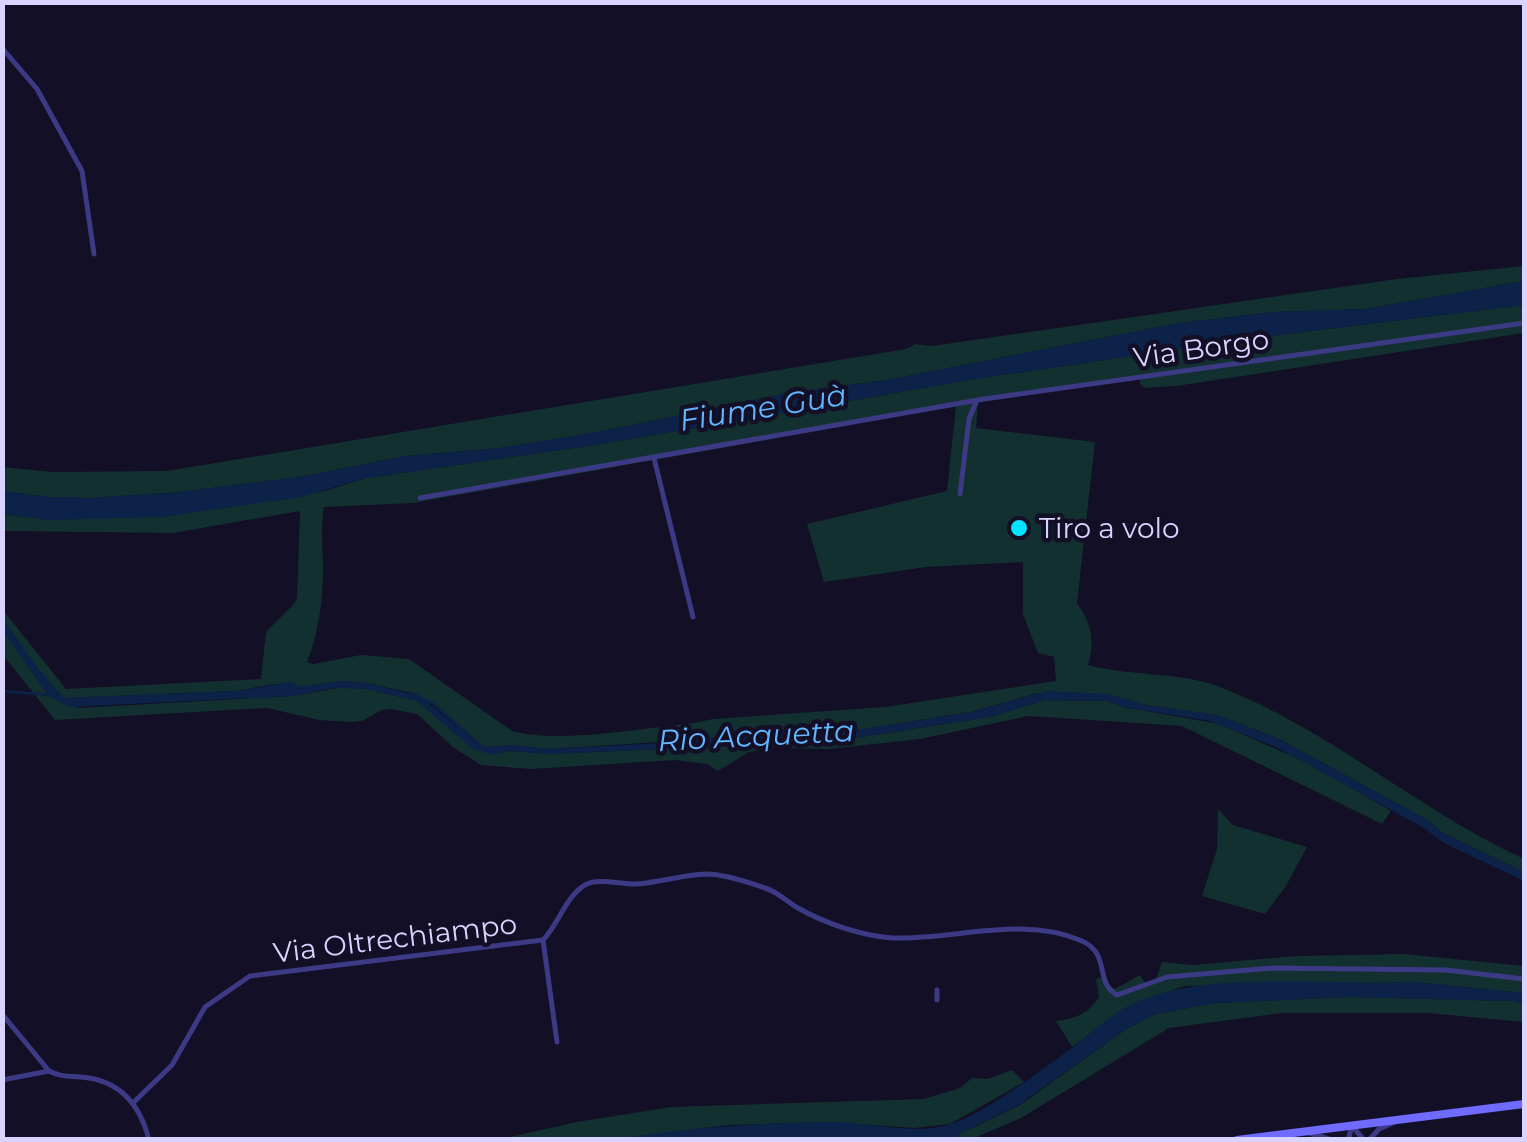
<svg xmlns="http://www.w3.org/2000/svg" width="1527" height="1142" viewBox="0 0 1527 1142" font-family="Montserrat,sans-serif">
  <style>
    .green { fill: #12302f; fill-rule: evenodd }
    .water { fill: #0c2248 }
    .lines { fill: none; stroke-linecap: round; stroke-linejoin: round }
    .stream { stroke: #0c2248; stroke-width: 2.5 }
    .street { stroke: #3d3a85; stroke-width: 5 }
    .secondary { stroke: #6f6bff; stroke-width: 8 }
    .poi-dot { fill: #00e5ff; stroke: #130f26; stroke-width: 4 }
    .labels { text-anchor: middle; stroke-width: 9; stroke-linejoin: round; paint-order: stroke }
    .street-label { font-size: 28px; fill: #d9d4ff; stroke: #130f26 }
    .poi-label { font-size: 28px; fill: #d9d4ff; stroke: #130f26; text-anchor: start }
    .water-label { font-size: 30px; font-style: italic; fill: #62b6ff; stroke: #130f26 }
  </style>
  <rect width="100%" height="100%" fill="#130f26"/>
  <g class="green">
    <path d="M 1524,266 L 1524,281 L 1366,309 L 1275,312 L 1179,323 L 887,380 L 794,392 L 597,432 L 500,448 L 406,456 L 301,477 L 180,492 L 92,498 L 47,497 L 3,491 L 3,467 L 52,472 L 167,471 L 906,349 L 915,344 L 932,346 L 1397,279 Z"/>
    <path d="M 1524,305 L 1524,333 L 1176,386 L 1145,388 L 1140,384 L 1140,376 L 978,402 L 976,428 L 1095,442 L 1077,603 C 1092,624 1095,640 1088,665 C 1129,676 1179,672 1217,686 C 1328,728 1418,810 1524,859 L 1524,872 L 1441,832 L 1429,821 L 1279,739 L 1217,715 L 1145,705 L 1107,694 L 1038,693 L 971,712 L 863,729 L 549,749 L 511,745 L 481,747 L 431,703 L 412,693 L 367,683 L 343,681 L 300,687 L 274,684 L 235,691 L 65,698 L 49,685 L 3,619 L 2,609 L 66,689 L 261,679 L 266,632 L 294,604 L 297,598 L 300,511 L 173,533 L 3,531 L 3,514 L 49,520 L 325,491 L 366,478 L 601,444 L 981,378 L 1262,337 ZM 956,406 L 947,491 L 807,524 L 824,582 L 926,567 L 1023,562 L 1023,614 L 1038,653 L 1054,657 L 1056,681 L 885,707 L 713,719 L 694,723 C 643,728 559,744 512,731 L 409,659 L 361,655 L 313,664 L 307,662 C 319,631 324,595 323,561 C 322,542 321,527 324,507 L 413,503 Z"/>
    <path d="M 3,631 L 49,696 L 78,708 L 293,696 L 343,687 L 367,689 L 417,701 L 451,729 L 491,754 L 511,751 L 549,754 L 662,749 L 785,736 L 855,738 L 989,717 L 1045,700 L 1107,701 L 1124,707 L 1219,724 L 1308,763 L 1391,811 L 1382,824 L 1182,726 L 1028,716 L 920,739 L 829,749 L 772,748 L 749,752 L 718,771 L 707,764 L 675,760 L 530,769 L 481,765 L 453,747 L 417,714 L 392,709 L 382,710 L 362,721 L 351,722 L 319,720 L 267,708 L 55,720 L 3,655 Z"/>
    <path d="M 1218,809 L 1233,825 L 1307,847 L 1286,886 L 1265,914 L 1202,896 L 1217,849 Z"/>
    <path d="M 1404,954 L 1524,966 L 1524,993 L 1413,982 L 1184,986 L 1123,1009 L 1072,1047 L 1056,1021 C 1075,1019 1088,1014 1099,997 L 1096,979 L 1104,976 L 1105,983 L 1115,989 L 1140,975 L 1145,983 L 1156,980 L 1162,962 L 1193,965 L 1296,956 Z"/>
    <path d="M 1347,997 L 1514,1001 L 1524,1004 L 1524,1022 L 1428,1013 L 1282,1013 L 1169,1028 L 1021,1118 L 972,1139 L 906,1140 L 951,1138 L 1020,1105 L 1125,1030 L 1155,1014 L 1216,1003 Z"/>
    <path d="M 1012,1070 L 1024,1082 L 950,1124 L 914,1128 L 832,1122 L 727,1125 L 618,1139 L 497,1140 L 577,1122 L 671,1107 L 924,1099 L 960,1088 L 972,1078 L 987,1079 Z"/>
  </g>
  <g class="water">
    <path d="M 1524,281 L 1524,305 L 1262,337 L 981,378 L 601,444 L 366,478 L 301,497 L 162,517 L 49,520 L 3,514 L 3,491 L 47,497 L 92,498 L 180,492 L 301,477 L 406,456 L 500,448 L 597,432 L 794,392 L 887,380 L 1179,323 L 1275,312 L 1366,309 Z"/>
    <path d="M 3,619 L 49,685 L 66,698 L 235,691 L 291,682 L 300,687 L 343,681 L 367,683 L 420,696 L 481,747 L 511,745 L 549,749 L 662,743 L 780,730 L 863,729 L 972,712 L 1047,691 L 1107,694 L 1145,705 L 1217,715 L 1279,739 L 1429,821 L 1441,832 L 1524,872 L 1524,881 L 1444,843 L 1424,828 L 1278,748 L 1210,721 L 1124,707 L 1107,701 L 1045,700 L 989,717 L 854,738 L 785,736 L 662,749 L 549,754 L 511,751 L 491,754 L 474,750 L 417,701 L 367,689 L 334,688 L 293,696 L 69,707 L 49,696 L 3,631 Z"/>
    <path d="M 1413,982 L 1524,993 L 1524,1004 L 1514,1001 L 1347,997 L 1216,1003 L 1155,1014 L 1125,1030 L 1020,1104 L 951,1138 L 618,1139 C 689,1127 758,1123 830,1122 C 868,1121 914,1136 951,1124 C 989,1111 1040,1071 1073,1047 C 1091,1033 1108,1017 1128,1006 C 1202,968 1328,986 1413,982 Z"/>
  </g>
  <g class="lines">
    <g class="stream">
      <path d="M 41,673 L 58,694"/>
      <path d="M 2,691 L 51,695"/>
      <path d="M 411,693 L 432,703 L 484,748"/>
    </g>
    <g class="street">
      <path d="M 2,48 L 37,89 L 82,171 L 94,254"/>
      <path d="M 654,458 L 693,617"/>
      <path d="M 960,494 L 969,419 L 976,402"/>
      <path d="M 420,498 L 984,399 L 1524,323"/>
      <path d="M 543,940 L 557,1042"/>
      <path d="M 937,990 L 937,1000"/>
      <path d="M 2,1014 L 49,1071 C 60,1077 69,1076 81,1077 C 119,1080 140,1104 149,1140"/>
      <path d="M 2,1080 L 49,1071"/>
      <path d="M 134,1102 L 172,1065 L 205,1007 L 250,976 L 543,940 C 558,925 566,896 585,885 C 598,877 622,885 637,884 C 660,882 683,875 706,874 C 724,874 748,882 765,888 C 778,892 786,901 798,908 C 824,923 862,936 892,938 C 954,940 1022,915 1082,941 C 1111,954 1094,982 1117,995 L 1167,977 L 1272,968 L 1446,970 L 1524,979"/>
      <path d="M 1352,1126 L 1364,1140"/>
      <path d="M 1309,1133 L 1332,1140"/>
      <path d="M 1348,1140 L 1352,1126"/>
      <path d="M 1369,1140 L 1379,1129 L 1395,1122"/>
    </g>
    <path class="secondary" d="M 1237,1140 L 1524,1104"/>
  </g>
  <circle class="poi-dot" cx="1019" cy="528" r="10"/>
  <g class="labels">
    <g class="street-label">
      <text transform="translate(1201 348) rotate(-8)" y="10">Via Borgo</text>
      <text transform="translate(395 938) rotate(-7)" y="10">Via Oltrechiampo</text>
    </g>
    <g class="poi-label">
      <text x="1039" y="538">Tiro a volo</text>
    </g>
    <g class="water-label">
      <text transform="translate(763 408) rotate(-9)" y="10">Fiume Guà</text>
      <text transform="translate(756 736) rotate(-3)" y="10">Rio Acquetta</text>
    </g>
  </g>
  <rect width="1527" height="1142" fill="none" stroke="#d9d4ff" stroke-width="10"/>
</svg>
